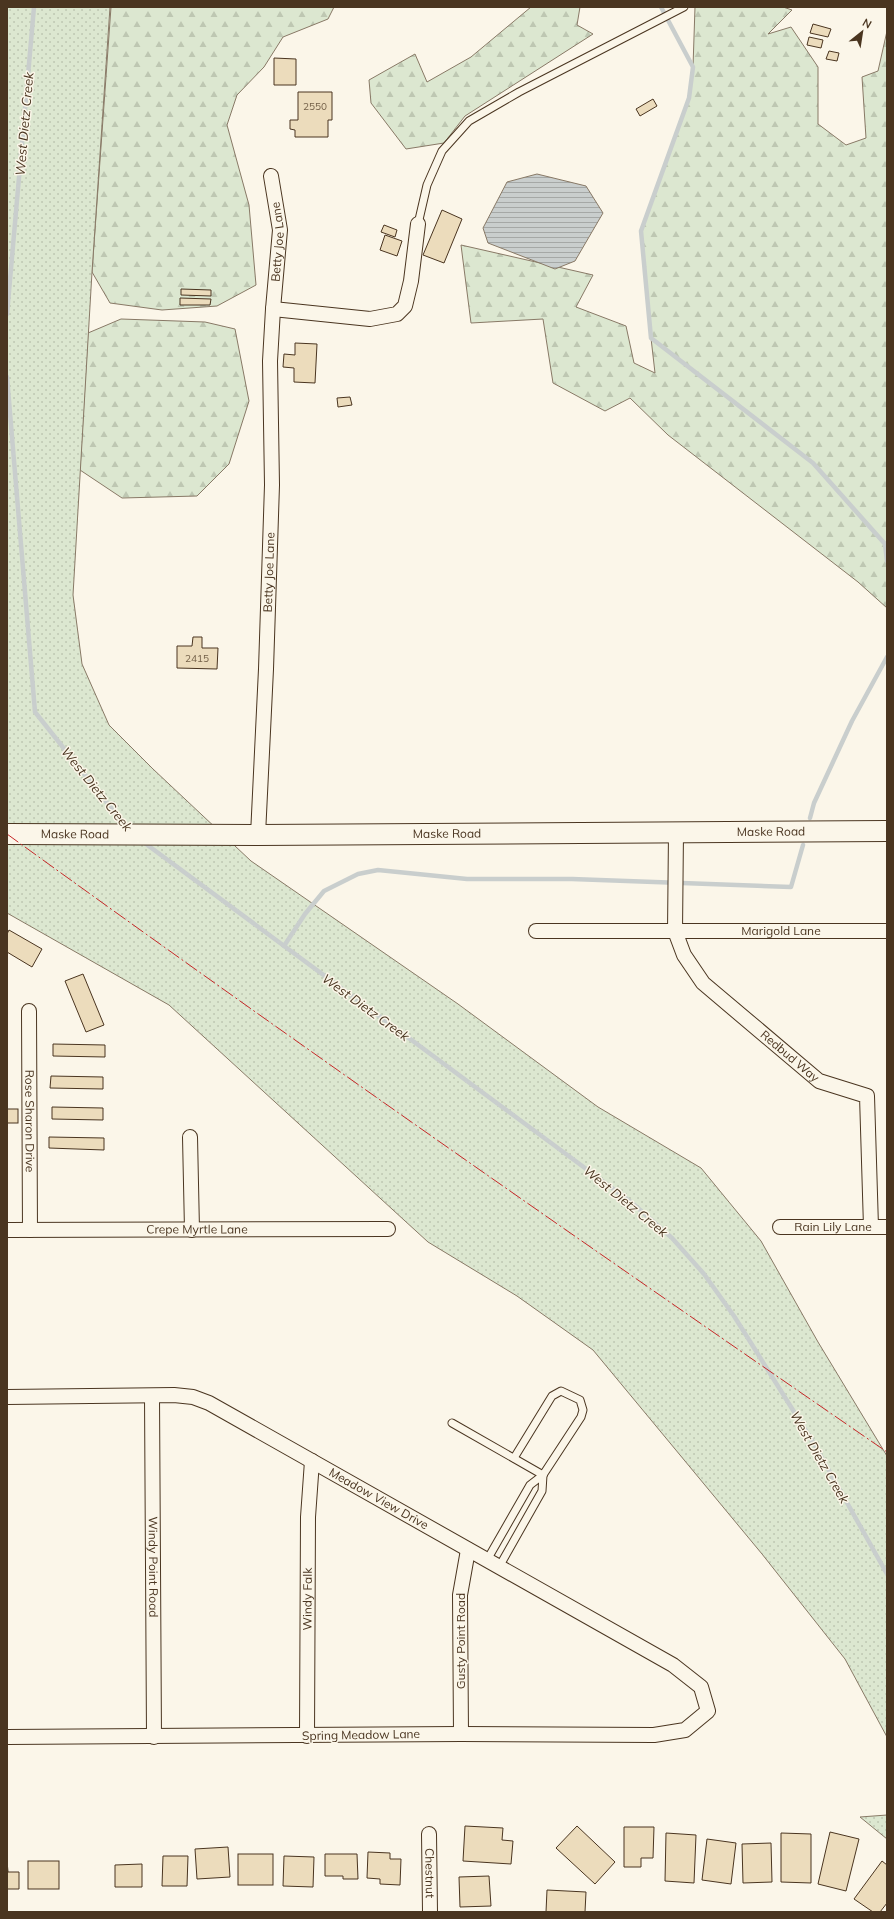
<svg xmlns="http://www.w3.org/2000/svg" width="894" height="1919" viewBox="0 0 894 1919" font-family="Mulish,sans-serif">
  <style>
    .forest { fill: url(#forest-firs); stroke: #887966 }
    .park { fill: url(#park-dots); stroke: #887966 }
    .water { fill: url(#water-rules); stroke: #887966 }
    .lines { fill: none; stroke-linecap: round; stroke-linejoin: round }
    .stream { stroke: #c9cecd; stroke-width: 4.5 }
    .building { fill: #ecdcbc; stroke: #4a3520 }
    .lane-casing { stroke: #4a3520; stroke-width: 9 }
    .street-casing { stroke: #4a3520; stroke-width: 16 }
    .secondary-casing { stroke: #4a3520; stroke-width: 22 }
    .lane { stroke: #fbf6e9; stroke-width: 7 }
    .street { stroke: #fbf6e9; stroke-width: 14 }
    .secondary { stroke: #fbf6e9; stroke-width: 20 }
    .power { stroke: #c62828; stroke-width: 1; stroke-dasharray: 14 3 2 3; stroke-linecap: butt }
    .labels { text-anchor: middle; stroke-width: 3; stroke-linejoin: round; paint-order: stroke }
    .number-label { font-size: 10px; fill: #725f47 }
    .street-label { font-size: 12px; fill: #4a3520; stroke: #fbf6e9 }
    .water-label { font-size: 13px; font-style: italic; fill: #4a3520; stroke: #fbf6e9 }
  </style>
  <defs>
    <pattern id="forest-firs" width="22" height="20" patternUnits="userSpaceOnUse"><rect width="22" height="20" fill="#dce7d0"/><path d="M5 1l3.5 6h-7zM16 11l3.5 6h-7z" fill="#bec7b2"/></pattern>
    <pattern id="park-dots" width="8" height="8" patternUnits="userSpaceOnUse"><rect width="8" height="8" fill="#dce7d0"/><path d="M2 2h.1M6 6h.1" fill="none" stroke="#bec7b2" stroke-width="1.8" stroke-linecap="round"/></pattern>
    <pattern id="water-rules" width="6" height="5" patternUnits="userSpaceOnUse"><rect width="6" height="5" fill="#c9cecd"/><path d="M0 2.5h6" fill="none" stroke="#a5a8a6"/></pattern>
  </defs>
  <rect width="100%" height="100%" fill="#fbf6e9"/>
  <g class="forest">
    <path d="M 111,7 L 334,7 L 328,19 L 283,37 L 264,67 L 237,95 L 227,125 L 249,205 L 256,285 L 217,306 L 162,310 L 110,303 L 92,272 Z"/>
    <path d="M 531,7 L 580,7 L 577,25 L 593,34 L 465,116 L 444,143 L 406,149 L 371,103 L 369,80 L 415,54 L 427,82 L 471,57 Z"/>
    <path d="M 695,7 L 783,7 L 792,10 L 768,34 L 791,27 L 818,67 L 818,124 L 846,145 L 866,138 L 862,77 L 878,71 L 887,31 L 887,608 L 858,582 L 668,435 L 630,398 L 605,411 L 553,383 L 543,319 L 471,323 L 461,245 L 593,275 L 576,307 L 626,326 L 634,363 L 655,373 L 651,338 L 641,231 L 689,98 L 693,67 Z"/>
    <path d="M 121,319 L 205,322 L 235,329 L 249,401 L 229,464 L 197,496 L 122,498 L 80,470 L 88,333 Z"/>
  </g>
  <g class="park">
    <path d="M 7,7 L 110,7 L 92,272 L 73,595 L 82,664 L 109,725 L 153,769 L 251,861 L 458,1004 L 598,1107 L 701,1168 L 761,1241 L 818,1342 L 887,1456 L 887,1737 L 845,1659 L 762,1554 L 593,1350 L 517,1296 L 428,1242 L 169,1005 L 7,913 Z"/>
    <path d="M 887,1815 L 887,1839 L 860,1817 Z"/>
  </g>
  <path class="water" d="M 537,174 L 586,186 L 603,213 L 575,261 L 555,269 L 488,243 L 483,228 L 507,182 Z"/>
  <g class="lines">
    <g class="stream">
      <path d="M 661,7 L 693,67 L 689,98 L 641,231 L 651,338 L 813,463 L 885,544 L 887,561"/>
      <path d="M 7,314 L 34,7"/>
      <path d="M 7,377 L 35,712 L 127,828"/>
      <path d="M 810,818 L 814,803 L 852,721 L 887,657"/>
      <path d="M 142,841 L 631,1202 L 672,1238 L 704,1274 L 734,1316 L 813,1442 L 887,1574"/>
      <path d="M 284,946 L 305,914 L 324,891 L 358,874 L 378,870 L 467,879 L 572,879 L 791,887 L 803,845"/>
    </g>
  </g>
  <g class="building">
    <path d="M 813,24 L 831,29 L 828,37 L 810,33 Z"/>
    <path d="M 809,37 L 823,40 L 821,48 L 807,45 Z"/>
    <path d="M 829,51 L 839,53 L 837,61 L 826,59 Z"/>
    <path d="M 274,58 L 296,59 L 296,85 L 274,85 Z"/>
    <path d="M 298,92 L 332,92 L 332,120 L 328,120 L 328,137 L 295,137 L 295,130 L 290,129 L 290,120 L 298,120 Z"/>
    <path d="M 653,99 L 657,106 L 640,116 L 636,109 Z"/>
    <path d="M 442,210 L 462,219 L 444,263 L 423,255 Z"/>
    <path d="M 384,225 L 397,230 L 395,237 L 381,232 Z"/>
    <path d="M 385,235 L 402,241 L 397,256 L 380,250 Z"/>
    <path d="M 181,289 L 211,290 L 211,296 L 181,295 Z"/>
    <path d="M 180,298 L 211,299 L 210,305 L 180,305 Z"/>
    <path d="M 295,343 L 317,344 L 315,383 L 294,382 L 294,368 L 283,367 L 284,354 L 295,355 Z"/>
    <path d="M 350,397 L 352,405 L 338,407 L 337,398 Z"/>
    <path d="M 193,637 L 202,637 L 202,648 L 218,648 L 217,669 L 177,668 L 177,646 L 192,646 Z"/>
    <path d="M 9,930 L 42,949 L 32,967 L 7,952 L 7,934 Z"/>
    <path d="M 83,974 L 104,1025 L 86,1032 L 65,981 Z"/>
    <path d="M 53,1044 L 105,1045 L 105,1057 L 53,1056 Z"/>
    <path d="M 51,1076 L 103,1077 L 103,1089 L 50,1088 Z"/>
    <path d="M 52,1107 L 103,1108 L 103,1120 L 52,1119 Z"/>
    <rect x="7" y="1109" width="11" height="14"/>
    <path d="M 49,1137 L 104,1138 L 104,1150 L 49,1148 Z"/>
    <path d="M 465,1826 L 503,1828 L 502,1840 L 513,1841 L 511,1864 L 463,1861 Z"/>
    <path d="M 577,1826 L 615,1862 L 595,1884 L 556,1848 Z"/>
    <path d="M 624,1827 L 654,1827 L 653,1858 L 641,1858 L 641,1867 L 624,1867 Z"/>
    <path d="M 830,1832 L 859,1839 L 846,1891 L 818,1884 Z"/>
    <path d="M 666,1833 L 696,1835 L 694,1883 L 665,1881 Z"/>
    <path d="M 781,1833 L 811,1834 L 811,1883 L 781,1882 Z"/>
    <path d="M 707,1839 L 736,1843 L 731,1884 L 702,1880 Z"/>
    <path d="M 771,1843 L 772,1882 L 743,1883 L 742,1844 Z"/>
    <path d="M 228,1847 L 230,1877 L 197,1879 L 195,1849 Z"/>
    <path d="M 368,1852 L 390,1853 L 390,1859 L 401,1859 L 400,1885 L 380,1884 L 380,1879 L 367,1878 Z"/>
    <rect x="238" y="1854" width="35" height="31"/>
    <path d="M 325,1854 L 357,1854 L 358,1879 L 343,1879 L 343,1876 L 325,1876 Z"/>
    <path d="M 163,1856 L 188,1856 L 187,1886 L 162,1886 Z"/>
    <path d="M 284,1856 L 314,1857 L 313,1887 L 283,1886 Z"/>
    <path d="M 7,1861 L 8,1872 L 19,1872 L 19,1889 L 7,1889 Z"/>
    <rect x="28" y="1861" width="31" height="28"/>
    <path d="M 882,1861 L 887,1865 L 887,1903 L 880,1912 L 873,1912 L 854,1899 Z"/>
    <path d="M 142,1864 L 142,1887 L 115,1887 L 115,1865 Z"/>
    <path d="M 489,1876 L 491,1906 L 460,1907 L 459,1877 Z"/>
    <path d="M 547,1890 L 586,1892 L 585,1912 L 546,1912 Z"/>
  </g>
  <g class="lines">
    <defs>
      <g id="lane">
        <path d="M 418,224 L 427,185 L 442,151 L 469,121 L 519,92 L 684,7"/>
        <path d="M 452,1423 L 543,1475"/>
        <path d="M 487,1560 L 530,1485 L 543,1475 L 581,1417 L 583,1410 L 580,1400 L 561,1391 L 552,1396 L 514,1458"/>
        <path d="M 499,1567 L 542,1491 L 543,1475"/>
      </g>
      <g id="street">
        <path d="M 273,309 L 370,319 L 397,314 L 405,306 L 411,281 L 418,224"/>
        <path id="s1" d="M 676,832 L 675,931 L 684,955 L 703,983 L 819,1081 L 867,1096 L 871,1227"/>
        <path id="s2" d="M 258,835 L 266,669 L 272,485 L 270,361 L 273,309 L 280,230 L 271,176"/>
        <path id="s3" d="M 536,931 L 887,931"/>
        <path id="s4" d="M 29,1011 L 30,1230"/>
        <path d="M 190,1137 L 192,1230"/>
        <path id="s5" d="M 780,1227 L 887,1227"/>
        <path id="s6" d="M 7,1230 L 388,1229"/>
        <path id="s7" d="M 152,1396 L 154,1737"/>
        <path id="s8" d="M 7,1397 L 174,1395 L 193,1397 L 209,1403 L 673,1665 L 701,1687 L 708,1711 L 685,1730 L 654,1735 L 461,1734 L 7,1737"/>
        <path d="M 461,1734 L 460,1595 L 468,1550"/>
        <path id="s9" d="M 307,1736 L 308,1517 L 312,1461"/>
        <path id="s10" d="M 429,1834 L 430,1912"/>
      </g>
      <g id="secondary">
        <path id="s11" d="M 7,834 L 258,835 L 887,831"/>
      </g>
    </defs>
    <use href="#lane" class="lane-casing"/>
    <use href="#street" class="street-casing"/>
    <use href="#secondary" class="secondary-casing"/>
    <use href="#lane" class="lane"/>
    <use href="#street" class="street"/>
    <use href="#secondary" class="secondary"/>
    <path class="power" d="M 7,834 C 297,1044 592,1249 887,1452"/>
  </g>
  <g class="labels">
    <g class="number-label">
      <text x="315" y="110">2550</text>
      <text x="197" y="662">2415</text>
    </g>
    <g class="street-label">
      <text dy="4" stroke="none"><textPath href="#s2" startOffset="594">Betty Joe Lane</textPath></text>
      <text dy="4" stroke="none"><textPath href="#s2" startOffset="263">Betty Joe Lane</textPath></text>
      <text dy="4" stroke="none"><textPath href="#s11" startOffset="764">Maske Road</textPath></text>
      <text dy="4" stroke="none"><textPath href="#s11" startOffset="68">Maske Road</textPath></text>
      <text dy="4" stroke="none"><textPath href="#s11" startOffset="440">Maske Road</textPath></text>
      <text dy="4" stroke="none"><textPath href="#s3" startOffset="245">Marigold Lane</textPath></text>
      <text dy="4" stroke="none"><textPath href="#s1" startOffset="272">Redbud Way</textPath></text>
      <text dy="4" stroke="none"><textPath href="#s4" startOffset="110">Rose Sharon Drive</textPath></text>
      <text dy="4" stroke="none"><textPath href="#s5" startOffset="53">Rain Lily Lane</textPath></text>
      <text dy="4" stroke="none"><textPath href="#s6" startOffset="190">Crepe Myrtle Lane</textPath></text>
      <text dy="4" stroke="none"><textPath href="#s8" startOffset="398">Meadow View Drive</textPath></text>
      <text dy="4" stroke="none"><textPath href="#s7" startOffset="171">Windy Point Road</textPath></text>
      <text dy="4" stroke="none"><textPath href="#s9" startOffset="137">Windy Falk</textPath></text>
      <text transform="translate(461 1641) rotate(-90)" y="4">Gusty Point Road</text>
      <text transform="translate(361 1735) rotate(-1)" y="4">Spring Meadow Lane</text>
      <text dy="4" stroke="none"><textPath href="#s10" startOffset="39">Chestnut</textPath></text>
    </g>
    <g class="water-label">
      <text transform="translate(24 124) rotate(-85)" y="5">West Dietz Creek</text>
      <text transform="translate(97 789) rotate(51)" y="5">West Dietz Creek</text>
      <text transform="translate(366 1007) rotate(36)" y="5">West Dietz Creek</text>
      <text transform="translate(626 1201) rotate(39)" y="5">West Dietz Creek</text>
      <text transform="translate(820 1457) rotate(60)" y="5">West Dietz Creek</text>
    </g>
  </g>
  <rect width="894" height="1919" fill="none" stroke="#4a3520" stroke-width="16"/>
  <g transform="translate(862 32) rotate(30)" stroke="#fbf6e9" stroke-width="3" paint-order="stroke">
  <path d="M0-3L7 15L0 10L-7 15Z" fill="#4a3520"/>
  <text y="-6" font-size="11" font-weight="bold" text-anchor="middle" fill="#4a3520">N</text>
  </g>
</svg>
